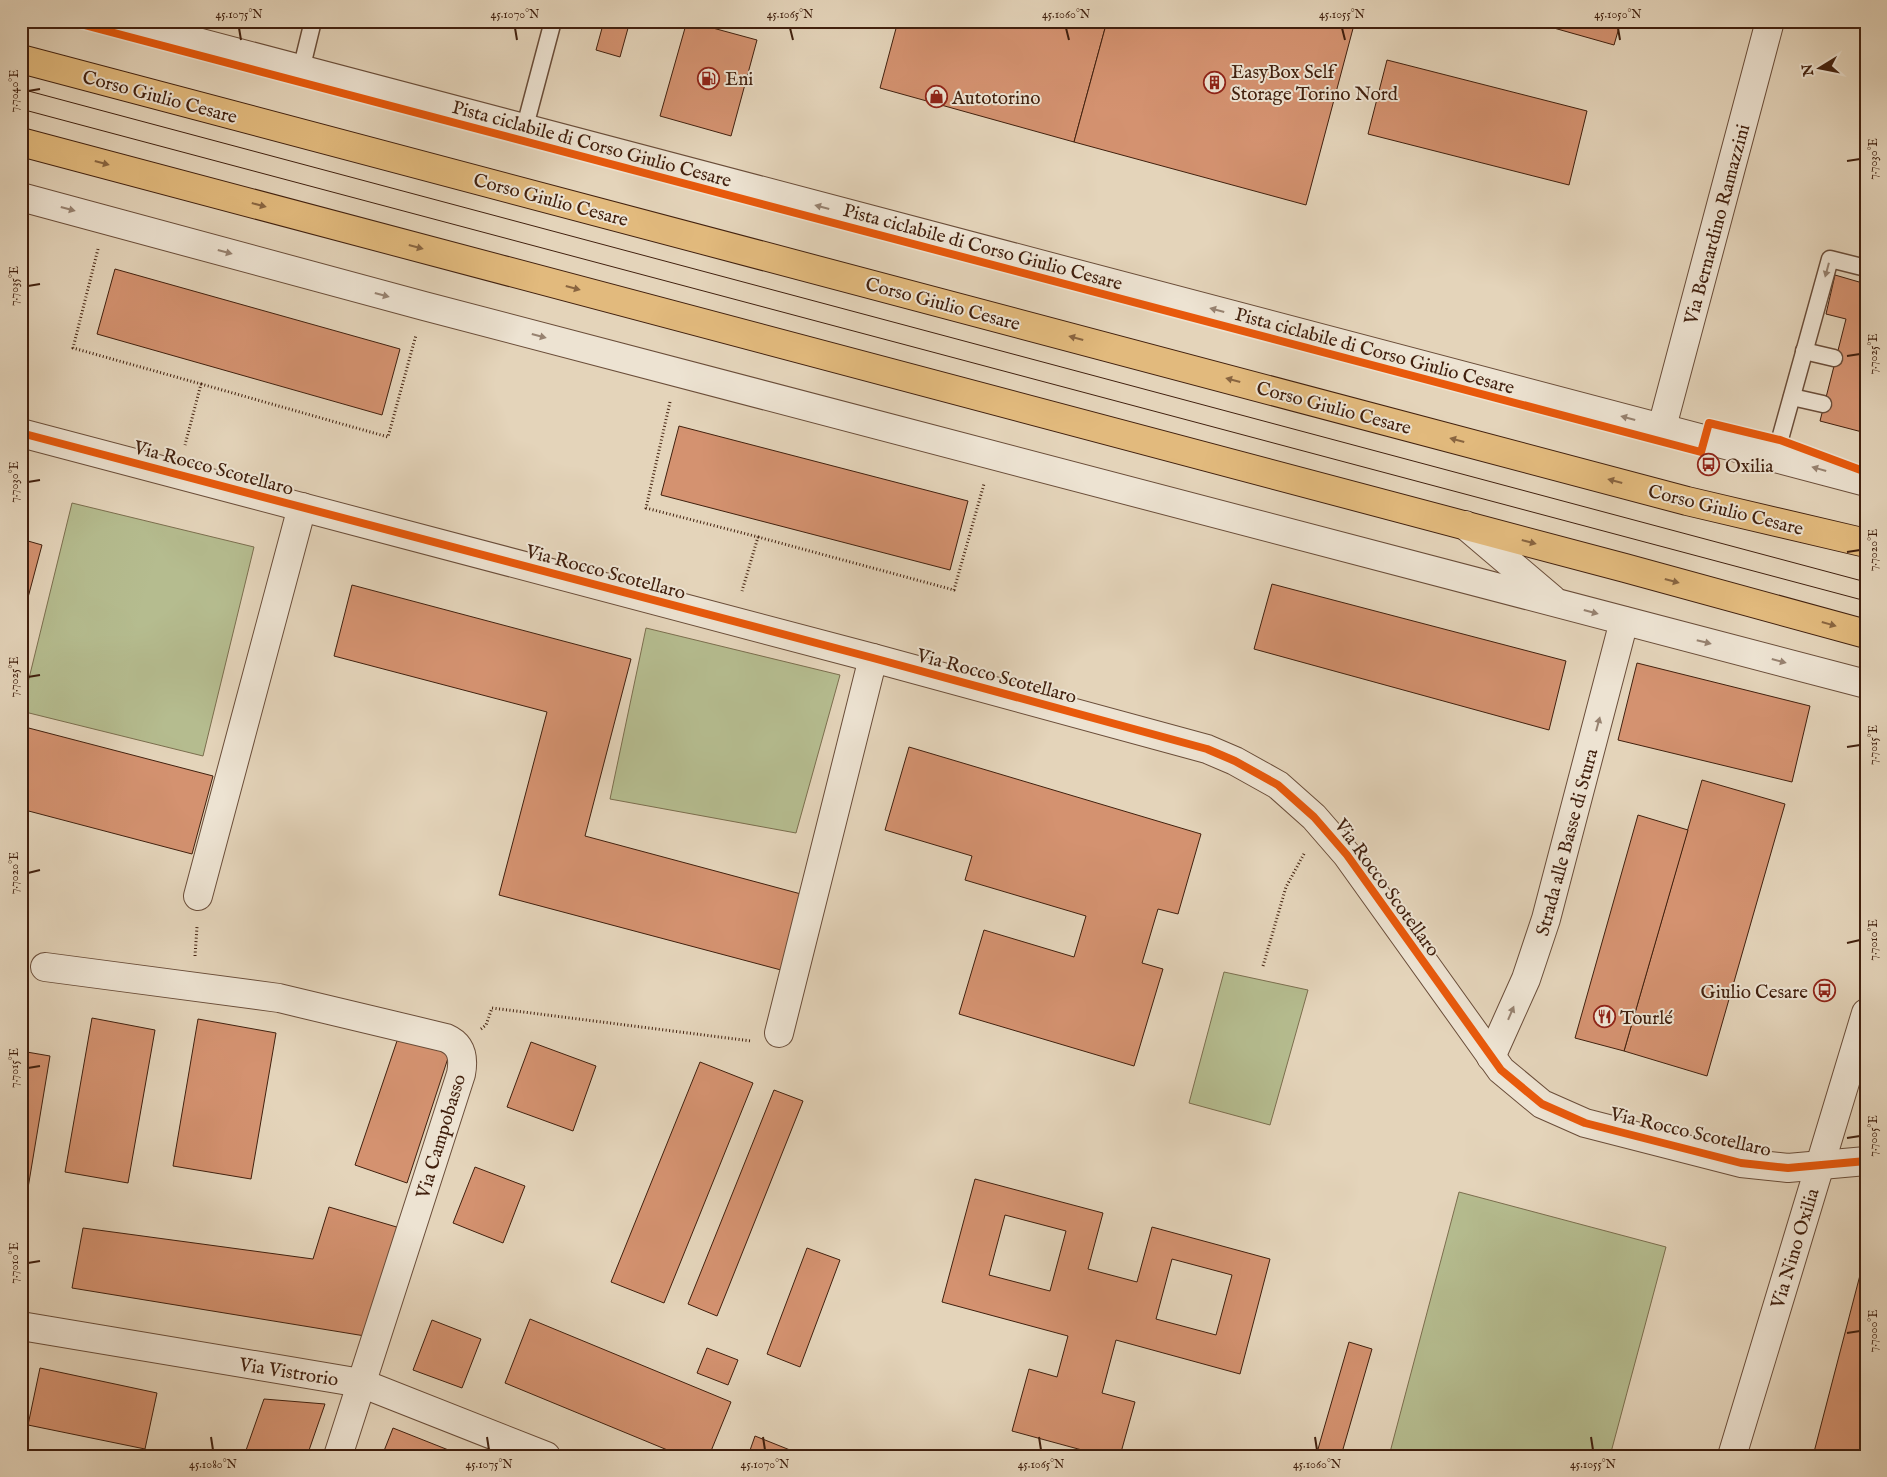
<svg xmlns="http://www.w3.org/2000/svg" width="1887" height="1477" viewBox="0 0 1887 1477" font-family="'IM FELL English',serif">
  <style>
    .green { fill: #b5bc8f; stroke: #7b6e4e }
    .building { fill: #d49270; stroke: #41200e; fill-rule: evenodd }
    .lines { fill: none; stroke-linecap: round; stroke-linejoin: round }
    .service-casing { stroke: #6a4d39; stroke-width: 19 }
    .minor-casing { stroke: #6a4d39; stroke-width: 30 }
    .tertiary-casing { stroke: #6a4d39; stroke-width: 30 }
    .primary-casing { stroke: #41200e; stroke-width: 30 }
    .path { stroke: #41200e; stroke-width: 3; stroke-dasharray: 1 2.5; stroke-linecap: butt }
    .service { stroke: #ede3d2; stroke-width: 16 }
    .minor { stroke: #ede3d2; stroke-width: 28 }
    .tertiary { stroke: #ede3d2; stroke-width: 28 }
    .primary { stroke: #e2ba7d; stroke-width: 28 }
    .tram { stroke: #41200e; stroke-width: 1 }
    .cycleway-casing { stroke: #ede3d2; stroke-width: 11 }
    .cycleway { stroke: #e8590c; stroke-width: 8 }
    .oneway { fill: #896540 }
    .oneway2 { fill: #978270 }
    .ticks { fill: none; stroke: #41200e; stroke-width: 2 }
    .labels { text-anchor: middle; stroke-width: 4; stroke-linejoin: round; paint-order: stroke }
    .poi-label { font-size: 19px; fill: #41200e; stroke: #ede3d2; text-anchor: start }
    .street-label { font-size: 19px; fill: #41200e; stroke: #ede3d2 }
    .neatline { fill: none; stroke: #41200e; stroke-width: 2 }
    .ticks-label { font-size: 12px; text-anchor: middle; fill: #41200e }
  </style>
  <rect width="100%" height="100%" fill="#e4d4ba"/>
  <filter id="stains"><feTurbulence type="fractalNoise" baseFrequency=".004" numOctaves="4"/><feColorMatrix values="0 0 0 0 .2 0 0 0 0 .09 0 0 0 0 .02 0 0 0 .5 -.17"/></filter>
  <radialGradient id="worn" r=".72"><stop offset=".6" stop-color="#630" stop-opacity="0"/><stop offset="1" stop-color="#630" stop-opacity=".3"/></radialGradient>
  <g class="green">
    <path d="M 72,503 L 254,547 L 203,756 L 21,711 Z"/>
    <path d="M 646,628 L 840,675 L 796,833 L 610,799 Z"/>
    <path d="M 1224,972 L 1308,990 L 1270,1125 L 1189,1103 Z"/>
    <path d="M 1459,1192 L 1666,1247 L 1610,1456 L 1389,1456 Z"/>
  </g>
  <g class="building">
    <path d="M 604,21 L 630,21 L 620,57 L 596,50 Z"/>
    <path d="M 687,21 L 757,40 L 731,136 L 660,116 Z"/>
    <path d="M 898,21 L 1107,21 L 1074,142 L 880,88 Z"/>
    <path d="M 1107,21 L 1355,21 L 1306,205 L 1074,142 Z"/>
    <path d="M 1529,21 L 1621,21 L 1614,45 Z"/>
    <path d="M 1387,60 L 1587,111 L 1569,185 L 1368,134 Z"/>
    <path d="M 115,269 L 400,349 L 382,415 L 97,334 Z"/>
    <path d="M 1835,275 L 1866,284 L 1866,433 L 1820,421 L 1846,319 L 1826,314 Z"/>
    <path d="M 679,426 L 968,501 L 950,570 L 661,495 Z"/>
    <path d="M 21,539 L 42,545 L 26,605 L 21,604 Z"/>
    <path d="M 1272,584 L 1566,661 L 1549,730 L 1254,649 Z"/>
    <path d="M 352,585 L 631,659 L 585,836 L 801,894 L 781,970 L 499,895 L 547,712 L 334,656 Z"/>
    <path d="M 1637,663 L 1810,706 L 1792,782 L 1618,740 Z"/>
    <path d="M 21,726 L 213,776 L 192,854 L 21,809 Z"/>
    <path d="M 909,747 L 1201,834 L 1178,914 L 1158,909 L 1142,963 L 1163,969 L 1134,1066 L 959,1014 L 984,930 L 1074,957 L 1086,916 L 965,880 L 972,856 L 885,830 Z"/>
    <path d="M 1702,780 L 1785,804 L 1707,1076 L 1624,1051 Z"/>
    <path d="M 1638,815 L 1688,830 L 1624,1051 L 1575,1038 Z"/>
    <path d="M 92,1018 L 155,1030 L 128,1183 L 65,1172 Z"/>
    <path d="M 198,1019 L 276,1033 L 251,1179 L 173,1166 Z"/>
    <path d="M 399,1035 L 450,1052 L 407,1183 L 355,1165 Z"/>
    <path d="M 531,1042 L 596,1066 L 573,1131 L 507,1107 Z"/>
    <path d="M 21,1051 L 50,1056 L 21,1230 Z"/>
    <path d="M 700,1062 L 753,1083 L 664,1303 L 611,1282 Z"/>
    <path d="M 774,1090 L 803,1101 L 717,1316 L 688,1304 Z"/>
    <path d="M 475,1167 L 525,1186 L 503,1243 L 453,1223 Z"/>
    <path d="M 975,1179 L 1103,1213 L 1088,1269 L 1137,1282 L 1152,1227 L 1270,1259 L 1240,1374 L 1116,1340 L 1102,1393 L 1135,1402 L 1120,1456 L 1104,1456 L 1012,1431 L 1029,1369 L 1057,1377 L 1068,1336 L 942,1302 ZM 1005,1215 L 1066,1231 L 1050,1291 L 989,1275 ZM 1172,1259 L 1232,1275 L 1216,1335 L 1156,1319 Z"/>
    <path d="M 329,1207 L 400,1228 L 365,1336 L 72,1288 L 83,1228 L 313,1259 Z"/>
    <path d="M 807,1248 L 840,1260 L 800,1367 L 767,1354 Z"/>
    <path d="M 1866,1252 L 1866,1456 L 1813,1456 Z"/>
    <path d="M 530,1319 L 731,1402 L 709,1456 L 682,1456 L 505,1383 Z"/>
    <path d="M 432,1320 L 481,1339 L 462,1388 L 413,1370 Z"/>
    <path d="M 1349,1342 L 1372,1349 L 1341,1456 L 1316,1456 Z"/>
    <path d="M 707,1348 L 738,1360 L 728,1385 L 697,1373 Z"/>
    <path d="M 40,1368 L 157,1393 L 145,1449 L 28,1425 Z"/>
    <path d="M 264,1399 L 325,1404 L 307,1456 L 244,1456 Z"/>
    <path d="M 393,1428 L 451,1451 L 449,1456 L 382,1456 Z"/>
    <path d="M 755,1436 L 805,1456 L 748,1456 Z"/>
  </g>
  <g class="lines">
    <defs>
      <g id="service">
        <path d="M 301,70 L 313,21"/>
        <path d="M 524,130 L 553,21"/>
        <path d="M 1804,351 L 1834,358"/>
        <path d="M 1792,397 L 1823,404"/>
        <path d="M 1775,457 L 1830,259 L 1866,268"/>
      </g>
      <g id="minor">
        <path d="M 118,21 L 1866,482"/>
        <path d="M 21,197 L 424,306 L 1866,684"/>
        <path d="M 1662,427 L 1770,21"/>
        <path d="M 21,433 L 873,658 L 1207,749 L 1235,761 L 1278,785 L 1314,817 L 1347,855 L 1501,1070 L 1542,1104 L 1585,1123 L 1741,1163 L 1788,1168 L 1866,1161"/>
        <path d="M 1465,525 L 1552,599"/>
        <path d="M 198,896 L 302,507"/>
        <path d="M 45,967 L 279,998 L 446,1038 C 462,1045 464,1058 461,1074 L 338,1456"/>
        <path d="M 779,1033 L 873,658"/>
        <path d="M 1491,1057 L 1526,979 L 1546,919 L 1624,621"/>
        <path d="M 21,1326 L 361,1383 L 546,1456"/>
      </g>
      <path id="tertiary" d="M 1732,1456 L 1866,1013"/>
      <g id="primary">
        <path d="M 21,59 L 1687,501 L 1866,543"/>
        <path d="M 21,142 L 1625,568 L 1866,634"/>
      </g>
    </defs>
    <use href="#service" class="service-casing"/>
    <use href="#minor" class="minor-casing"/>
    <use href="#tertiary" class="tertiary-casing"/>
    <use href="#primary" class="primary-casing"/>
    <g class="path">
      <path d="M 98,249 L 73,348 L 201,384 L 185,445"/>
      <path d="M 201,384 L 388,437 L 416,335"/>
      <path d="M 670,402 L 646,508 L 758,537 L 742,591"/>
      <path d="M 758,537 L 954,590 L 984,484"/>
      <path d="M 195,956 L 197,927"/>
      <path d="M 1263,966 L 1286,887 L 1305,852"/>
      <path d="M 481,1029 L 486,1025 L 492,1008 L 751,1041"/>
    </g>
    <use href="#service" class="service"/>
    <use href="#minor" class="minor"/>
    <use href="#tertiary" class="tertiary"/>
    <use href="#primary" class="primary"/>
    <g class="tram">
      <path d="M 21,89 L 1866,582"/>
      <path d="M 21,109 L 1866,601"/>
    </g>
    <defs>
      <g id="cycleway">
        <path d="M 69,21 L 1701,452 L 1709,423 L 1780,440 L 1866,472"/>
        <path d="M 21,433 L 873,658 L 1207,749 L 1235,761 L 1278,785 L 1314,817 L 1347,855 L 1501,1070 L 1542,1104 L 1585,1123 L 1741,1163 L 1788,1168 L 1866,1161"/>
      </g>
    </defs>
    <use href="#cycleway" class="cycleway-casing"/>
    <use href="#cycleway" class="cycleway"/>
  </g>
  <defs><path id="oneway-solid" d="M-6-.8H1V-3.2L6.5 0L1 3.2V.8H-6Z" transform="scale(1.25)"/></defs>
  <g class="oneway">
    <use href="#oneway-solid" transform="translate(102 163) rotate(15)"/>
    <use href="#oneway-solid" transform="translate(259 205) rotate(15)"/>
    <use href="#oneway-solid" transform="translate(416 247) rotate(15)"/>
    <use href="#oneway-solid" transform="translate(573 288) rotate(15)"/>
    <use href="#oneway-solid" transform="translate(1076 338) rotate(-165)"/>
    <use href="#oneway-solid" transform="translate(1233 380) rotate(-165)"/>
    <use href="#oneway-solid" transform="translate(1457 440) rotate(-165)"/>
    <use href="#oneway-solid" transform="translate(1615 481) rotate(-165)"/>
    <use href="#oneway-solid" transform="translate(1529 542) rotate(15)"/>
    <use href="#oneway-solid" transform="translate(1672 581) rotate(15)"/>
    <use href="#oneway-solid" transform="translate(1829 624) rotate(16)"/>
  </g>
  <g class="oneway2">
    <use href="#oneway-solid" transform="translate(822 207) rotate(-165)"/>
    <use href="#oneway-solid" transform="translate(68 209) rotate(15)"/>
    <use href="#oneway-solid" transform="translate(225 252) rotate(15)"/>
    <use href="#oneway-solid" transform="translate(1827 270) rotate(105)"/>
    <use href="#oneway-solid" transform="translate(382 295) rotate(15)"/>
    <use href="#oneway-solid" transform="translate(1217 310) rotate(-165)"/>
    <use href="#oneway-solid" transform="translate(539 336) rotate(15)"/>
    <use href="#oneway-solid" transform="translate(1628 418) rotate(-165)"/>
    <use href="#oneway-solid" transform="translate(1819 469) rotate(-164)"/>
    <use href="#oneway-solid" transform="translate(1591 612) rotate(15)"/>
    <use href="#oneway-solid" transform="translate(1704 642) rotate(14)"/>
    <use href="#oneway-solid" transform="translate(1779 661) rotate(15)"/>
    <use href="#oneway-solid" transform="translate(1598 724) rotate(-75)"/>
    <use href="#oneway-solid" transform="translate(1511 1013) rotate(-67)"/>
  </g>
  <path class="ticks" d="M 239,28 L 241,40M 515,28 L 517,40M 790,28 L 793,40M 1066,28 L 1069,40M 1342,28 L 1345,40M 1618,28 L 1620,40M 28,91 L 40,89M 1847,161 L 1860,159M 28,286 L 40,284M 1847,356 L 1860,354M 28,482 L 40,480M 1847,552 L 1860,550M 28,677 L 40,675M 1847,747 L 1860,745M 28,873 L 40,870M 1847,943 L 1860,940M 28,1068 L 40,1066M 1847,1138 L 1860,1136M 28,1263 L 40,1261M 1847,1333 L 1860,1331M 211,1437 L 213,1450M 487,1437 L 489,1450M 763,1437 L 765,1450M 1039,1437 L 1041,1450M 1315,1437 L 1317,1450M 1591,1437 L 1593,1450"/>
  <defs>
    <symbol id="fuel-ring" viewBox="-11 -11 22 22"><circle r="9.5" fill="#ede3d2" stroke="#8f2418" stroke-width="1.5"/><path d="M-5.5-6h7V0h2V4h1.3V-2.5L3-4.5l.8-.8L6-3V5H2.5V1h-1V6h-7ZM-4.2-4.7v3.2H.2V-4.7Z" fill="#8f2418"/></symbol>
    <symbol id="building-ring" viewBox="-11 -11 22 22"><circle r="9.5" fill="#ede3d2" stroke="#8f2418" stroke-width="1.5"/><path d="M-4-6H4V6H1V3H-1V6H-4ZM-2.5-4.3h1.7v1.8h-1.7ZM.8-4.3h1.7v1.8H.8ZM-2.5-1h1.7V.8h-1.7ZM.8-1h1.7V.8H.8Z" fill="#8f2418"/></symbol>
    <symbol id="shop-ring" viewBox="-11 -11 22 22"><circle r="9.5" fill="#ede3d2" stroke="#8f2418" stroke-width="1.5"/><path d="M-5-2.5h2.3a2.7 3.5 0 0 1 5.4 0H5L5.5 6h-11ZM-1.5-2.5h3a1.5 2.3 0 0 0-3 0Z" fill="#8f2418"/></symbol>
    <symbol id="bus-ring" viewBox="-11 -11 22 22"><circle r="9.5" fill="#ede3d2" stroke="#8f2418" stroke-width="1.5"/><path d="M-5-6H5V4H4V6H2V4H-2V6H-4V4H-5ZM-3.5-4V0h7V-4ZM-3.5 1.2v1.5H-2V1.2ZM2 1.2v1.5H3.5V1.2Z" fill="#8f2418"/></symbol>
    <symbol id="restaurant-ring" viewBox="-11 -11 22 22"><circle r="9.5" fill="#ede3d2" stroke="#8f2418" stroke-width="1.5"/><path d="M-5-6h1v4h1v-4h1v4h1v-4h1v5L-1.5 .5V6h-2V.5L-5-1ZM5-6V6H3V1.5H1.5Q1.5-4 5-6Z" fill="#8f2418"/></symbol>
  </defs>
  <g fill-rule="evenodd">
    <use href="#fuel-ring" x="696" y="66" width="25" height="25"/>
    <use href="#building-ring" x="1202" y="70" width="25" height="25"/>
    <use href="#shop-ring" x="924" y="84" width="25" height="25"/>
    <use href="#bus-ring" x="1696" y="452" width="25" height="25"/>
    <use href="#bus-ring" x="1812" y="978" width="25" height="25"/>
    <use href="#restaurant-ring" x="1592" y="1004" width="25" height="25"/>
  </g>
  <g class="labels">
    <g class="poi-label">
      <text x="1231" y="78">EasyBox Self<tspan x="1231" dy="22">Storage Torino Nord</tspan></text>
      <text x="725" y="85">Eni</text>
      <text x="952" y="104">Autotorino</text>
      <text x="1725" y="472">Oxilia</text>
      <text x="1808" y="998" text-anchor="end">Giulio Cesare</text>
      <text x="1620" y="1024">Tourlé</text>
    </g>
    <g class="street-label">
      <text transform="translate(160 96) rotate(15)" y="7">Corso Giulio Cesare</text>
      <text transform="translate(592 143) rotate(15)" y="7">Pista ciclabile di Corso Giulio Cesare</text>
      <text transform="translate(551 199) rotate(15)" y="7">Corso Giulio Cesare</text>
      <text transform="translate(1716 224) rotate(-75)" y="7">Via Bernardino Ramazzini</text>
      <text transform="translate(983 246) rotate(15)" y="7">Pista ciclabile di Corso Giulio Cesare</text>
      <text transform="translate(943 303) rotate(15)" y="7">Corso Giulio Cesare</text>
      <text transform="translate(1375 350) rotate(15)" y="7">Pista ciclabile di Corso Giulio Cesare</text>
      <text transform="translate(1334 407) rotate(15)" y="7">Corso Giulio Cesare</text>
      <text transform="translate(214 467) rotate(15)" y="7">Via Rocco Scotellaro</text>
      <text transform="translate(1726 509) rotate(14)" y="7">Corso Giulio Cesare</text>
      <text transform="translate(606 571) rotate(15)" y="7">Via Rocco Scotellaro</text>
      <text transform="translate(997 675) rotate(15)" y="7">Via Rocco Scotellaro</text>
      <text transform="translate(1566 842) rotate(-75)" y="7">Strada alle Basse di Stura</text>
      <text transform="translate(1388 887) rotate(54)" y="7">Via Rocco Scotellaro</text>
      <text transform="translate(1691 1131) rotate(13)" y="7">Via Rocco Scotellaro</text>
      <text transform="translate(440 1136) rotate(-73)" y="7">Via Campobasso</text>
      <text transform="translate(1794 1248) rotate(-73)" y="7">Via Nino Oxilia</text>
      <text transform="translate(289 1371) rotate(9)" y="7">Via Vistrorio</text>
    </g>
  </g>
  <rect width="1887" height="1477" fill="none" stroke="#e4d4ba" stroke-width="55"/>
  <g transform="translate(1820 68) rotate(260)" stroke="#ede3d2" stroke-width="4" paint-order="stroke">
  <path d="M0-4L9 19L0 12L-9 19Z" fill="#41200e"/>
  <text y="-8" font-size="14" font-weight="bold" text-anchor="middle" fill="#41200e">N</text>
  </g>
  <rect x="28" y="28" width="1832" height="1422" class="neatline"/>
  <g class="ticks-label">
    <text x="239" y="18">45.1075°N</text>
    <text x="515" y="18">45.1070°N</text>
    <text x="790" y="18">45.1065°N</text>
    <text x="1066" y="18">45.1060°N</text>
    <text x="1342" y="18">45.1055°N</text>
    <text x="1618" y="18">45.1050°N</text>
    <text transform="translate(14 91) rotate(-90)" y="4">7.7040°E</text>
    <text transform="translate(1873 159) rotate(-90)" y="4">7.7030°E</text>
    <text transform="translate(14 286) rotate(-90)" y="4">7.7035°E</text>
    <text transform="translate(1873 354) rotate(-90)" y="4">7.7025°E</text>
    <text transform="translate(14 482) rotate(-90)" y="4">7.7030°E</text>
    <text transform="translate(1873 550) rotate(-90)" y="4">7.7020°E</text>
    <text transform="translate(14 677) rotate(-90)" y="4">7.7025°E</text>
    <text transform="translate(1873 745) rotate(-90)" y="4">7.7015°E</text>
    <text transform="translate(14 873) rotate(-90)" y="4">7.7020°E</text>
    <text transform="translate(1873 940) rotate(-90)" y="4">7.7010°E</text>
    <text transform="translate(14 1068) rotate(-90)" y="4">7.7015°E</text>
    <text transform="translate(1873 1136) rotate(-90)" y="4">7.7005°E</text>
    <text transform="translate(14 1263) rotate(-90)" y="4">7.7010°E</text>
    <text transform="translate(1873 1331) rotate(-90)" y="4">7.7000°E</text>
    <text x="213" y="1468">45.1080°N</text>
    <text x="489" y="1468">45.1075°N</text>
    <text x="765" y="1468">45.1070°N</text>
    <text x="1041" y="1468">45.1065°N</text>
    <text x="1317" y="1468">45.1060°N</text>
    <text x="1593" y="1468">45.1055°N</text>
  </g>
  <rect width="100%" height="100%" filter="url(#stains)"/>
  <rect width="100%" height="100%" fill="url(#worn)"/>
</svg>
